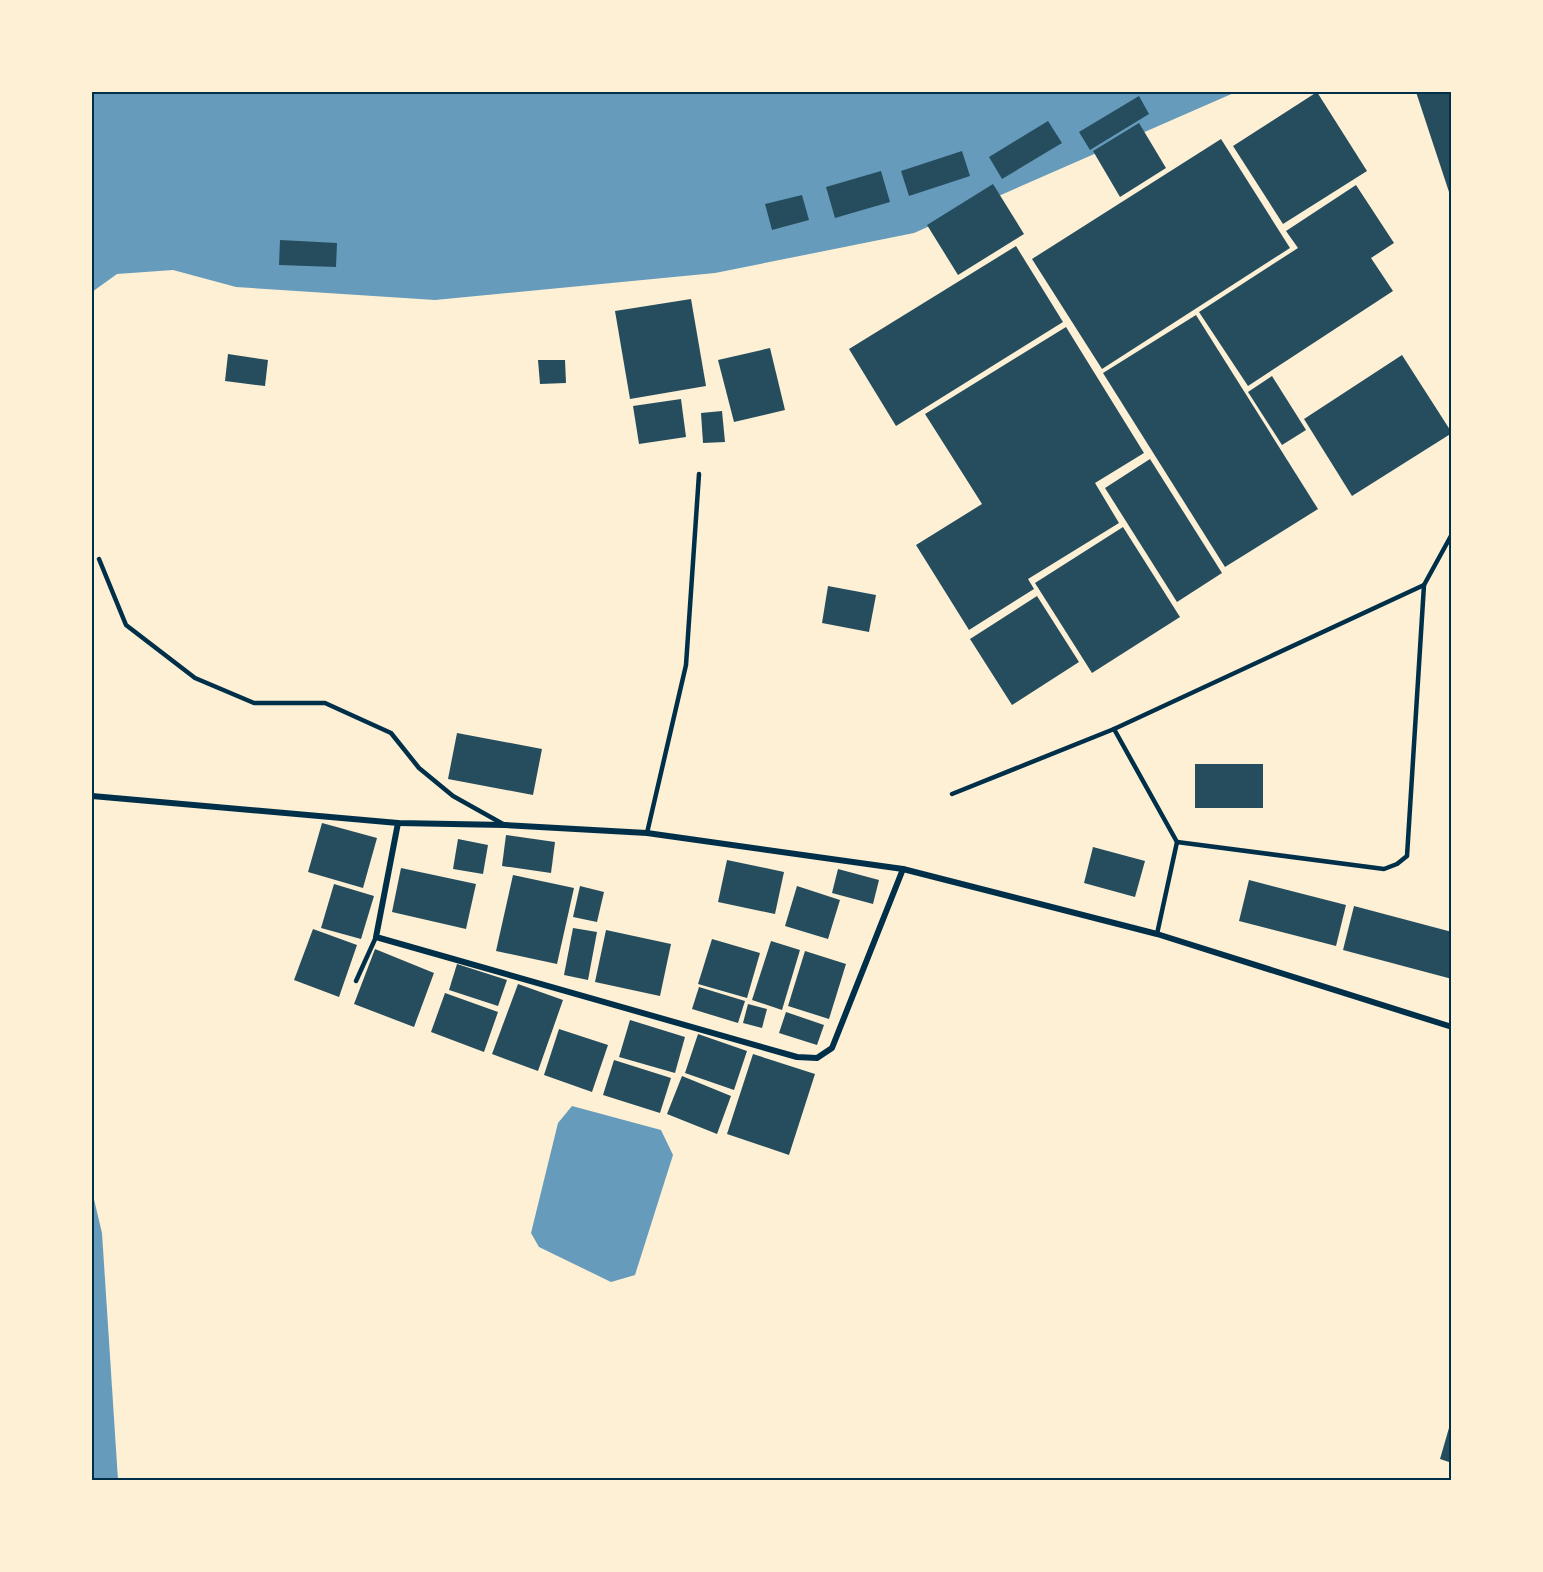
<svg xmlns="http://www.w3.org/2000/svg" width="1543" height="1572" viewBox="0 0 1543 1572" font-family="'Source Sans 3',sans-serif">
  <style>
    .water { fill: #669bbc }
    .building { fill: #264d5e }
    .lines { fill: none; stroke-linecap: round; stroke-linejoin: round }
    .service { stroke: #003049; stroke-width: 4.5 }
    .minor { stroke: #003049; stroke-width: 6 }
    .neatline { fill: none; stroke: #003049; stroke-width: 2 }
  </style>
  <rect width="100%" height="100%" fill="#fdf0d5"/>
  <g class="water">
    <path d="M 92,92 L 1236,92 L 914,233 L 715,273 L 435,300 L 236,287 L 173,270 L 117,274 L 92,292 Z"/>
    <path d="M 572,1106 L 661,1130 L 673,1155 L 635,1275 L 611,1282 L 539,1247 L 531,1233 L 558,1123 Z"/>
    <path d="M 92,1191 L 102,1233 L 118,1480 L 92,1480 Z"/>
  </g>
  <g class="building">
    <path d="M 1317,92 L 1367,171 L 1283,224 L 1233,146 Z"/>
    <path d="M 1416,92 L 1452,92 L 1452,198 L 1451,198 Z"/>
    <path d="M 1139,96 L 1149,114 L 1090,150 L 1079,132 Z"/>
    <path d="M 1048,121 L 1062,143 L 1002,179 L 989,157 Z"/>
    <path d="M 1139,123 L 1166,168 L 1120,197 L 1093,151 Z"/>
    <path d="M 1221,139 L 1290,248 L 1102,369 L 1032,259 Z"/>
    <path d="M 962,151 L 970,176 L 909,196 L 901,171 Z"/>
    <path d="M 881,171 L 890,202 L 835,218 L 826,187 Z"/>
    <path d="M 993,184 L 1024,234 L 958,275 L 927,225 Z"/>
    <path d="M 1356,185 L 1394,243 L 1371,258 L 1393,291 L 1248,386 L 1199,312 L 1298,248 L 1286,231 Z"/>
    <path d="M 802,195 L 809,220 L 772,230 L 765,204 Z"/>
    <path d="M 280,240 L 337,243 L 336,267 L 279,265 Z"/>
    <path d="M 1016,246 L 1063,322 L 896,426 L 849,349 Z"/>
    <path d="M 691,299 L 706,386 L 630,399 L 615,311 Z"/>
    <path d="M 1196,315 L 1318,509 L 1225,567 L 1103,373 Z"/>
    <path d="M 1066,327 L 1144,453 L 1095,483 L 1119,523 L 1028,579 L 1034,589 L 969,630 L 916,545 L 982,504 L 925,414 Z"/>
    <path d="M 770,348 L 785,410 L 734,422 L 718,360 Z"/>
    <path d="M 228,354 L 268,360 L 265,386 L 225,381 Z"/>
    <path d="M 1402,355 L 1452,433 L 1352,496 L 1304,419 Z"/>
    <path d="M 538,360 L 565,360 L 566,383 L 540,384 Z"/>
    <path d="M 1272,376 L 1306,430 L 1282,445 L 1248,392 Z"/>
    <path d="M 681,399 L 686,437 L 639,444 L 633,406 Z"/>
    <path d="M 722,411 L 725,442 L 703,443 L 701,413 Z"/>
    <path d="M 1150,459 L 1222,573 L 1177,602 L 1105,488 Z"/>
    <path d="M 1123,527 L 1180,617 L 1092,673 L 1035,583 Z"/>
    <path d="M 828,586 L 876,595 L 869,632 L 822,623 Z"/>
    <path d="M 1037,596 L 1079,662 L 1012,705 L 970,639 Z"/>
    <path d="M 457,733 L 542,749 L 533,795 L 448,779 Z"/>
    <rect x="1195" y="764" width="68" height="44"/>
    <path d="M 322,823 L 377,838 L 363,888 L 308,872 Z"/>
    <path d="M 506,835 L 555,842 L 551,873 L 502,866 Z"/>
    <path d="M 458,839 L 488,845 L 483,874 L 453,869 Z"/>
    <path d="M 1093,847 L 1145,861 L 1135,897 L 1084,883 Z"/>
    <path d="M 727,860 L 784,872 L 775,914 L 718,902 Z"/>
    <path d="M 401,868 L 476,884 L 466,929 L 392,912 Z"/>
    <path d="M 838,869 L 879,880 L 873,904 L 832,893 Z"/>
    <path d="M 513,875 L 574,888 L 557,964 L 496,951 Z"/>
    <path d="M 1249,880 L 1346,905 L 1336,946 L 1239,921 Z"/>
    <path d="M 334,884 L 374,896 L 361,939 L 321,928 Z"/>
    <path d="M 580,886 L 604,892 L 597,922 L 573,917 Z"/>
    <path d="M 797,886 L 840,900 L 828,939 L 785,926 Z"/>
    <path d="M 1354,906 L 1452,932 L 1452,979 L 1343,950 Z"/>
    <path d="M 573,928 L 597,932 L 588,980 L 564,975 Z"/>
    <path d="M 313,929 L 357,945 L 339,997 L 294,980 Z"/>
    <path d="M 606,930 L 671,944 L 660,996 L 595,982 Z"/>
    <path d="M 712,939 L 760,953 L 747,998 L 698,984 Z"/>
    <path d="M 771,941 L 800,950 L 782,1010 L 752,1000 Z"/>
    <path d="M 375,949 L 434,973 L 414,1027 L 354,1004 Z"/>
    <path d="M 805,951 L 846,964 L 829,1019 L 788,1006 Z"/>
    <path d="M 457,964 L 507,980 L 498,1006 L 449,990 Z"/>
    <path d="M 518,984 L 563,1000 L 538,1071 L 492,1054 Z"/>
    <path d="M 699,987 L 745,1001 L 738,1023 L 692,1009 Z"/>
    <path d="M 445,993 L 498,1012 L 484,1052 L 431,1032 Z"/>
    <path d="M 748,1004 L 767,1009 L 762,1028 L 743,1023 Z"/>
    <path d="M 786,1012 L 824,1025 L 817,1045 L 779,1033 Z"/>
    <path d="M 630,1020 L 685,1037 L 675,1073 L 619,1057 Z"/>
    <path d="M 559,1029 L 608,1045 L 592,1092 L 544,1075 Z"/>
    <path d="M 698,1034 L 747,1051 L 734,1090 L 685,1073 Z"/>
    <path d="M 753,1054 L 815,1074 L 789,1155 L 727,1134 Z"/>
    <path d="M 614,1060 L 671,1078 L 660,1113 L 603,1095 Z"/>
    <path d="M 682,1076 L 731,1096 L 717,1134 L 667,1114 Z"/>
    <path d="M 1451,1421 L 1452,1421 L 1452,1463 L 1440,1459 Z"/>
  </g>
  <g class="lines">
    <g class="service">
      <path d="M 99,559 L 126,625 L 195,678 L 254,703 L 325,703 L 391,733 L 419,768 L 453,796 L 503,824"/>
      <path d="M 1114,729 L 1177,842 L 1157,934"/>
      <path d="M 952,794 L 1114,729 L 1424,585 L 1452,534"/>
      <path d="M 647,833 L 686,665 L 699,474"/>
      <path d="M 1177,842 L 1384,869 L 1397,864 L 1407,856 L 1424,585"/>
      <path d="M 356,981 L 376,937"/>
    </g>
    <g class="minor">
      <path d="M 92,796 L 398,823 L 505,825 L 647,833 L 903,869 L 1157,934 L 1452,1027"/>
      <path d="M 398,823 L 376,937 L 797,1057 L 817,1058 L 832,1048 L 903,869"/>
    </g>
  </g>
  <rect width="1543" height="1572" fill="none" stroke="#fdf0d5" stroke-width="186"/>
  <rect x="93" y="93" width="1357" height="1386" class="neatline"/>
</svg>
